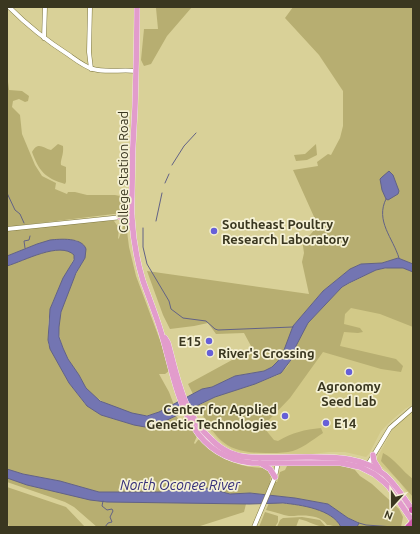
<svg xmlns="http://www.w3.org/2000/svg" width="420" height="534" viewBox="0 0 420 534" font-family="Ubuntu,sans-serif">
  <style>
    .built { fill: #d2c988 }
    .green { fill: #b7ae71 }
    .water { fill: #7375b2; stroke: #626286 }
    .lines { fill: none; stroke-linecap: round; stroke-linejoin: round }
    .stream { stroke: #626286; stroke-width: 1 }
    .minor-casing { stroke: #7d763f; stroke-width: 5 }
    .major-casing { stroke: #fff; stroke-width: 6 }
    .highway-casing { stroke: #fff; stroke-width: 7 }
    .minor { stroke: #fff; stroke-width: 4 }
    .major { stroke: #e29ccc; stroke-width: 5.5 }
    .highway { stroke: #cf5aaa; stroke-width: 6 }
    .poi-dot { fill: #665fd8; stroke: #f5f1d5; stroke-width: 1.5 }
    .labels { text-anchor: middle; stroke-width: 3.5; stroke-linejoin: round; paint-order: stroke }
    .street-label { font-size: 13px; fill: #3a3720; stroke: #f5f1d5 }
    .poi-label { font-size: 13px; font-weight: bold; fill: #3a3720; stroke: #f5f1d5; text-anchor: start }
    .water-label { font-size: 14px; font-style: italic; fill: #332d78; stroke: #f5f1d5 }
  </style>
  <rect width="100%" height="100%" fill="#d9d198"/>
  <g class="built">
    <path d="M 413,272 L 413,404 L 405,409 L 392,420 L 381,431 L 369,454 L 366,457 L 345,452 L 329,452 L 312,454 L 244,453 L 233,450 L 223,444 L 211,432 L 202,416 L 198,406 L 278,375 L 305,327 Z"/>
    <path d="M 413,411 L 413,502 L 399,481 L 388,471 L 377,463 L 376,460 L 395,425 Z"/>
  </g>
  <g class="green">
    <path d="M 157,7 L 192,7 L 167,36 L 151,64 L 144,66 L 141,60 L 144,29 L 158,29 L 156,8 Z"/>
    <path d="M 293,7 L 413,7 L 413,264 L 398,258 L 382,263 L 361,264 L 350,269 L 323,291 L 293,326 L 286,347 L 275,365 L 264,371 L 235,376 L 212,387 L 202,389 L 193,394 L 188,384 L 232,360 L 250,351 L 251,346 L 244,333 L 216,334 L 208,323 L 194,326 L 170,329 L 163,315 L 147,271 L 309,294 L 302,262 L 304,253 L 302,239 L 310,235 L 315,229 L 315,219 L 293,170 L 318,166 L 317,162 L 328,154 L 331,155 L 340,138 L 343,126 L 343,91 L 319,55 L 285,18 Z"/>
    <path d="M 7,80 L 8,82 L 9,90 L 22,91 L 29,96 L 28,101 L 25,102 L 19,99 L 13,101 L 12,107 L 20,115 L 22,134 L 35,165 L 42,176 L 56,183 L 55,189 L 67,194 L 68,192 L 75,192 L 87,195 L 115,195 L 120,196 L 126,209 L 122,213 L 7,227 Z"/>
    <path d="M 58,144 L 63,146 C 64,155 60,160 61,165 L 66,167 L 66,182 L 65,184 C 45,178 39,171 32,152 C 38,141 43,148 51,150 Z"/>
    <path d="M 316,144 L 317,155 L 307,160 L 296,161 L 294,155 L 305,154 Z"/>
    <path d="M 123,220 L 126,223 L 129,247 L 136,276 L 161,343 L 169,371 L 165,374 L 159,374 L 169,392 L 174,405 C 166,409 157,414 148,415 C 131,418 97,402 86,388 C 83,384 82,379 79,375 C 69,361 59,346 59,328 C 59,308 74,276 85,258 L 77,240 L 57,240 L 37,244 L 7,256 L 7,231 L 101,221 L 114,221 L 119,228 L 118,239 L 119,238 L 123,227 Z"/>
    <path d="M 57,249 L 70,251 L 74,255 L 74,258 L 53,301 L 50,309 L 48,324 L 48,344 L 69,383 L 85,404 L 101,415 L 134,425 L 161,423 L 176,416 L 182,423 L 186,421 L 197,436 L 194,443 L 195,444 L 198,440 L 200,439 C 218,459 240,468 266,468 L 271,476 L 270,481 L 277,482 L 280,472 L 285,470 L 287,466 L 345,466 L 355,470 L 360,476 L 372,484 L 399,509 L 403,517 L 401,527 L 357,527 L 358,522 L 348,518 L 328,504 L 295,498 L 250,493 L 231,494 L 211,488 L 204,488 L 195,491 L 183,490 L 166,490 L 161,492 L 99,492 L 60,481 L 23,474 L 7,469 L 7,266 L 44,252 Z"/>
    <path d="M 393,267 L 403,268 L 413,272 L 413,327 L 380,314 L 351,308 L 345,314 L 344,324 L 360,328 L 363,332 L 358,333 L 344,332 L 340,346 L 396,359 L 403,366 L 401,372 L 381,369 L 323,352 L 290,398 L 267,422 L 265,429 L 274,440 L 278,441 C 293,432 304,430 321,428 L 323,433 C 312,440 301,450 288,452 C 281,453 273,453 266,453 C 225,453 216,440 198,406 L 215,397 L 255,384 L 278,375 L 287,367 L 294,356 L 296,346 L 308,323 L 342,287 L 376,270 Z"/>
    <path d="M 383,453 C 395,459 402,471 413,479 L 413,497 L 381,461 Z"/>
    <path d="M 7,478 L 27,485 L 99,501 L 246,504 L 244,512 L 197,527 L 97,527 L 74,507 L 65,502 L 7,482 Z"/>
    <path d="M 7,487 L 66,507 L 85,527 L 9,527 L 7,518 Z"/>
    <path d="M 269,503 C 289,503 331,506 341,527 C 335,527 332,525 327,525 C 320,515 305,515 294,516 C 291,516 287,516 284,515 C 279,513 273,512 266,510 Z"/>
    <path d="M 265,512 L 278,516 L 278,522 L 275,527 L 259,527 Z"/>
    <path d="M 302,517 L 320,520 L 326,527 C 317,527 309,521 299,519 L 296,527 L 277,527 L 280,520 L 283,518 Z"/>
  </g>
  <g class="water">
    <path d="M 389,171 L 393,175 L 399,191 L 398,194 L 388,200 L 386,199 L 382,190 L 380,179 L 382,177 Z"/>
    <path d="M 50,240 C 60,239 82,237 86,249 L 85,258 L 76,273 L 61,312 L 59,327 L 59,337 L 63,348 L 68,359 L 79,375 L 86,388 L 100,401 L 132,413 L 147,416 L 159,412 L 202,389 L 212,387 L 235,376 L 264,371 L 272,367 L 278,361 L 284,350 L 293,326 L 323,291 L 350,269 L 361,264 L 382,263 L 398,258 L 413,264 L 413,272 L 403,268 L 385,268 L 376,270 L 349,283 L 342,287 L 308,323 L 296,346 L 294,356 L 281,373 L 255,384 L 215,397 L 161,423 L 145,427 L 134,425 L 101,415 L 87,406 L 69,383 L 50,349 L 48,340 L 50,309 L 63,278 L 74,260 L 74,255 C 60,241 24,261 7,266 L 7,256 L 37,244 Z"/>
    <path d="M 7,469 L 23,474 L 60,481 L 99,492 L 161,492 L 166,490 L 183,490 L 195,491 L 208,488 L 230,494 L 250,493 L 295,498 L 328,504 L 348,518 L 359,523 L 357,527 L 341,527 C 332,509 301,505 283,503 L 249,504 L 107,502 L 90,500 L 27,485 L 7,478 Z"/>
  </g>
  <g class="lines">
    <g class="stream">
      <path d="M 172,165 L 184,146 L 196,133"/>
      <path d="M 165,183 L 169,174"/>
      <path d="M 7,193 L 15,210 L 20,214 L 24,223"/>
      <path d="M 386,199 C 375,221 393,238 399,258"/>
      <path d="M 156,221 L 162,193"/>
      <path d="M 143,228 L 143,247 L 147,264 L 169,301 L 171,309 L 183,318 L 206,321 L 215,329 L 218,330 L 293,327"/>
      <path d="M 25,248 L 24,241 L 29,240 L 30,236"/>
      <path d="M 103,501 L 102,506 L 107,510 L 112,509 L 113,511 L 110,517 L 112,522 L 108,523 L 105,527"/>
      <path d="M 359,523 L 366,525 L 394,527"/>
    </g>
    <defs>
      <g id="minor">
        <path d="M 9,7 C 28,26 47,41 69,55 C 76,60 85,67 93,69 C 107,73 122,69 136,71"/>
        <path d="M 90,7 L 89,52 L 91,69"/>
        <path d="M 44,38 L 45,7"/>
        <path d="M 7,229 L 132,216"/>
        <path d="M 367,466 L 390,428 L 413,408"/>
        <path d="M 254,527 L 275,477 L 278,462"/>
      </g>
      <g id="major">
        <path d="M 137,7 C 137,40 136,73 135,107 C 133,135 132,163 132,191 C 132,200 131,209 132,218 C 133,239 137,261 143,281 C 149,298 156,315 161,332 C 177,385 183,456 252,463 L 341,463 L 360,467 L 374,474 L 384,482 L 389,487 L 413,522"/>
        <path d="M 120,217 L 126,220 L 132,228"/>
        <path d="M 165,338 L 168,343 C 178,379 183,414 212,440 C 222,450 233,456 248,457 C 267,458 287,457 306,457 C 334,457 362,456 385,475 C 396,485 405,499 413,511"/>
        <path d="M 373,455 L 374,461 L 379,469"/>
        <path d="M 260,463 L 270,469 L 275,477"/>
      </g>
      <g id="highway">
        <path d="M 412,510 L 413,510"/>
        <path d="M 408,527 L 413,522"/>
      </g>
    </defs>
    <use href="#minor" class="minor-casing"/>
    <use href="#major" class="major-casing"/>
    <use href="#highway" class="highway-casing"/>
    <use href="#minor" class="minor"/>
    <use href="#major" class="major"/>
    <use href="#highway" class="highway"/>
  </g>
  <g class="poi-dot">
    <circle cx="214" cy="231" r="4"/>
    <circle cx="209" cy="341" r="4"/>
    <circle cx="210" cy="353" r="4"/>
    <circle cx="349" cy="372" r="4"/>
    <circle cx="285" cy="416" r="4"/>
    <circle cx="326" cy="423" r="4"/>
  </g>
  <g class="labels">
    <g class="street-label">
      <text transform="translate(123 172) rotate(-90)" y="5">College Station Road</text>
    </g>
    <g class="poi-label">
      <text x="222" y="229">Southeast Poultry<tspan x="222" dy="15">Research Laboratory</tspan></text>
      <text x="201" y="346" text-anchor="end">E15</text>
      <text x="218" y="358">River's Crossing</text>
      <text x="349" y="391" text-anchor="middle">Agronomy<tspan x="349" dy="15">Seed Lab</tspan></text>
      <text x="277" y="414" text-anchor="end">Center for Applied<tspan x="277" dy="15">Genetic Technologies</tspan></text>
      <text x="334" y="428">E14</text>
    </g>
    <g class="water-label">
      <text x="180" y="490">North Oconee River</text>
    </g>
  </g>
  <rect width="420" height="534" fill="none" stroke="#3a3720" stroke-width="16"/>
  <g transform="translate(392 506) rotate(201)" stroke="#f5f1d5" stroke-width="3" paint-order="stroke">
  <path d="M0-3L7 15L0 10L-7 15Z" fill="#3a3720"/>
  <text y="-6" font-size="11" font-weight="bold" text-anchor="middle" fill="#3a3720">N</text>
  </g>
</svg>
